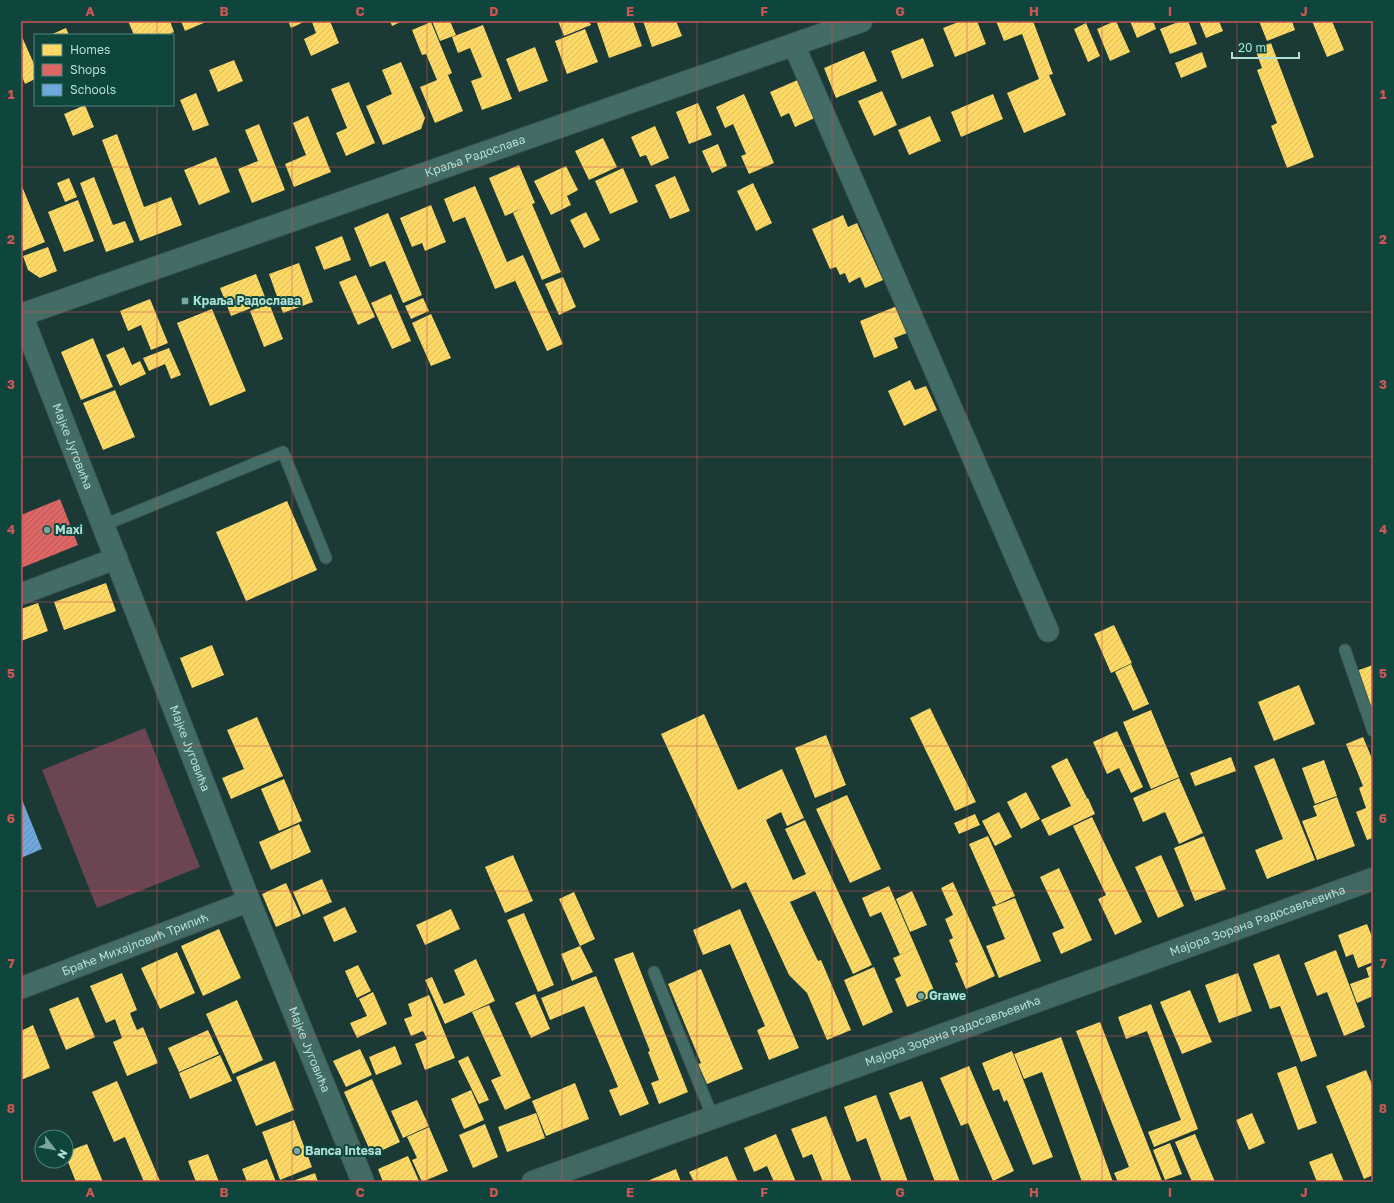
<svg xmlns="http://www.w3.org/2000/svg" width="1394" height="1203" viewBox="0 0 1394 1203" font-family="'Golos Text',sans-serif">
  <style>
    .grass { fill: #6b4551 }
    .homes { fill: url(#homes-hatch) }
    .shops { fill: url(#shops-hatch) }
    .schools { fill: url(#schools-hatch) }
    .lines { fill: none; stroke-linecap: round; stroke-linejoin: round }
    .service-casing { stroke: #3c5652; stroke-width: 13 }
    .minor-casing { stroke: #3c5652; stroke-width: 23 }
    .tertiary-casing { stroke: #3c5652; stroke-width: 24 }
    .secondary-casing { stroke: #3c5652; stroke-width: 24 }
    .service { stroke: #436c67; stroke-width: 11 }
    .minor { stroke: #436c67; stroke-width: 21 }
    .tertiary { stroke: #436c67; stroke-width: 22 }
    .secondary { stroke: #416964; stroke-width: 22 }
    .grid { fill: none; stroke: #cd5654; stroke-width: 1; stroke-opacity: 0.55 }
    .poi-dot { fill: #7da59e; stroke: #0e463e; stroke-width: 1.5 }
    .labels { text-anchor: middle; stroke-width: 4; stroke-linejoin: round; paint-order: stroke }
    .street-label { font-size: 12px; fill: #b2dfd6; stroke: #0e463e }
    .poi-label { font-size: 12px; font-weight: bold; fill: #b2dfd6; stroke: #0e463e; text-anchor: start }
    .neatline { fill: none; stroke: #cd5654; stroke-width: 1.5 }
    .grid-label { font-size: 13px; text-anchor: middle; font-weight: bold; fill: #cd5654 }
  </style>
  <defs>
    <pattern id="homes-hatch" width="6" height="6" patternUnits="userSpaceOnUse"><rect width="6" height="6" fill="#ffd966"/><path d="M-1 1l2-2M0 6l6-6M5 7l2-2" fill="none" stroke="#d7bb5e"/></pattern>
    <pattern id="shops-hatch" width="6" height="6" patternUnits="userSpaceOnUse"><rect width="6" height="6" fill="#e06666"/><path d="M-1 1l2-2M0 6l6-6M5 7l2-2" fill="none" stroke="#ad5c5b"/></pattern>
    <pattern id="schools-hatch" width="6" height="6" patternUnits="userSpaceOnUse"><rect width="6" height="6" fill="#6fa8dc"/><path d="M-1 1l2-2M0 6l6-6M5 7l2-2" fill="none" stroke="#608fb5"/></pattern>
  </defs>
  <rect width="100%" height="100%" fill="#1b3935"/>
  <path class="grass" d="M 145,728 L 200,867 L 97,908 L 42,770 Z"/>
  <g class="homes">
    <path d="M 128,21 L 170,21 L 174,32 L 168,35 L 134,35 Z"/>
    <path d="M 181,21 L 208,21 L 185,31 Z"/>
    <path d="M 288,21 L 306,21 L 291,28 Z"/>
    <path d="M 314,21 L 330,21 L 339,43 L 311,56 L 304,39 L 316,33 L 312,22 Z"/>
    <path d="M 390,21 L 403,21 L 392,26 Z"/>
    <path d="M 432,21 L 450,21 L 456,35 L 440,41 Z"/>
    <path d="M 558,21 L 589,21 L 591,25 L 564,36 Z"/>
    <path d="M 603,21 L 633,21 L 642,46 L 609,58 L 597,23 Z"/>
    <path d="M 643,21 L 676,21 L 682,36 L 652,47 Z"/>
    <path d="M 961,21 L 977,21 L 986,44 L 955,57 L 943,28 Z"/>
    <path d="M 996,21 L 1033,21 L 1053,74 L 1049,75 L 1066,115 L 1024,133 L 1007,93 L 1039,79 L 1022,34 L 1004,41 Z"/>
    <path d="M 1115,21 L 1116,21 L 1130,52 L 1110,61 L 1097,29 Z"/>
    <path d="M 1130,21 L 1153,21 L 1156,29 L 1137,38 Z"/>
    <path d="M 1181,21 L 1188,21 L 1197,44 L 1170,54 L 1160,29 Z"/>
    <path d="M 1199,21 L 1219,21 L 1223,31 L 1206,38 Z"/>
    <path d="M 1259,21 L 1292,21 L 1295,30 L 1267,41 Z"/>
    <path d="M 1312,21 L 1332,21 L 1344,50 L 1327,57 Z"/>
    <path d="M 431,22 L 452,73 L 448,75 L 463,111 L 435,123 L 420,87 L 437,80 L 426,54 L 422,55 L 412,30 Z"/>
    <path d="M 1086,23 L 1100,56 L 1088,62 L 1074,29 Z"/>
    <path d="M 483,25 L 512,99 L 482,110 L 471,81 L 482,77 L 470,48 L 458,53 L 452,37 Z"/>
    <path d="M 66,28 L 69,35 L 50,35 Z"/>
    <path d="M 585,29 L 598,62 L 567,74 L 555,41 Z"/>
    <path d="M 21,37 L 22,37 L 35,66 L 35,79 L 25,84 L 21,74 Z"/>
    <path d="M 923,38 L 934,66 L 902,79 L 891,51 Z"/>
    <path d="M 1271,43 L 1314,157 L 1287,168 L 1271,126 L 1277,123 L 1257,70 L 1262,68 L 1255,49 Z"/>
    <path d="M 535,47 L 548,81 L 519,92 L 506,59 Z"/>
    <path d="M 864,51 L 877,81 L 836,98 L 824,68 Z"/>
    <path d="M 1202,52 L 1207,67 L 1181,78 L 1175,63 Z"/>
    <path d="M 234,60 L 243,81 L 218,92 L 209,70 Z"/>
    <path d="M 401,62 L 425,118 L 421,129 L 383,145 L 366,106 L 392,94 L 382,70 Z"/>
    <path d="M 800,79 L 817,117 L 795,127 L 789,113 L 781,117 L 770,92 Z"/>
    <path d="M 349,82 L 375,143 L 346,156 L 336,133 L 347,128 L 331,89 Z"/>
    <path d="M 882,91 L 897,125 L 874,136 L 858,101 Z"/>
    <path d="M 196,93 L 209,125 L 193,131 L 180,100 Z"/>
    <path d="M 744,94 L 774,163 L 749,174 L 741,156 L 746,154 L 733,124 L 725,128 L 716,107 Z"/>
    <path d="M 993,94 L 1003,119 L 961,137 L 951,112 Z"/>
    <path d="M 698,103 L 712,135 L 689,144 L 676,112 Z"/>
    <path d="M 85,105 L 94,127 L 73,136 L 64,114 Z"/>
    <path d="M 308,116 L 331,172 L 294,187 L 285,164 L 306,155 L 293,123 Z"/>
    <path d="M 930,116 L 941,141 L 909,155 L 898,130 Z"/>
    <path d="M 259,124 L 285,190 L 252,203 L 238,169 L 258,161 L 245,130 Z"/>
    <path d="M 655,126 L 669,158 L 651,166 L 646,155 L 640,157 L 631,137 Z"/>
    <path d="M 117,134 L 144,207 L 171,197 L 182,225 L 140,241 L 102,140 Z"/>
    <path d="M 603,138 L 617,167 L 589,180 L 575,151 Z"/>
    <path d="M 718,144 L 727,166 L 712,173 L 702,151 Z"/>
    <path d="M 216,157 L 230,192 L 199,205 L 184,170 Z"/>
    <path d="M 519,165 L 535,203 L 532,204 L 561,272 L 542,280 L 513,213 L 525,207 L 505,216 L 489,178 Z"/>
    <path d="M 566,166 L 578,190 L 567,196 L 571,205 L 551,215 L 534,181 Z"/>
    <path d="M 623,168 L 638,202 L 610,214 L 595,181 Z"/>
    <path d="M 675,176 L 690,211 L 670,219 L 655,185 Z"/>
    <path d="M 94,177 L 113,225 L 125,221 L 134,242 L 106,252 L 80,183 Z"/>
    <path d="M 69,178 L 77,197 L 65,202 L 57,183 Z"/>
    <path d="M 753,183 L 772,223 L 756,231 L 737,191 Z"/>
    <path d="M 21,184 L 45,242 L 23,251 L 21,246 Z"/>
    <path d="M 475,186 L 507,262 L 523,255 L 563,344 L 547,351 L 513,276 L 515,281 L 495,289 L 465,217 L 453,222 L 444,199 Z"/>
    <path d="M 78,200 L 94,241 L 64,252 L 48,212 Z"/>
    <path d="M 431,205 L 446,242 L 425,251 L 422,243 L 412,247 L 400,218 Z"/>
    <path d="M 586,212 L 600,240 L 584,248 L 570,220 Z"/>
    <path d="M 388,213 L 422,295 L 403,303 L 385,261 L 370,267 L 354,228 Z"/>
    <path d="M 843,215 L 848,227 L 857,223 L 883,280 L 865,288 L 860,277 L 849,283 L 845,273 L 840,275 L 836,267 L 830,269 L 812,229 Z"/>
    <path d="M 342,236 L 351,260 L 324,270 L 315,247 Z"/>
    <path d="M 48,247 L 57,271 L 40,278 L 28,270 L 23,256 Z"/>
    <path d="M 299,263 L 313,302 L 283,313 L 269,274 Z"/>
    <path d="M 256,274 L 267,302 L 231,316 L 220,288 Z"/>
    <path d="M 356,275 L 375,317 L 358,325 L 339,282 Z"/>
    <path d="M 563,277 L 576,307 L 559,315 L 545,284 Z"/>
    <path d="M 391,294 L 411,341 L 392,349 L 371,303 Z"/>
    <path d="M 423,298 L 429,311 L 411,319 L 405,306 Z"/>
    <path d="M 150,299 L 168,343 L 151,350 L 141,325 L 128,331 L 120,311 Z"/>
    <path d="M 269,303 L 283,339 L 264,347 L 250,311 Z"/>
    <path d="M 897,306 L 907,333 L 894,338 L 898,348 L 874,358 L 860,321 Z"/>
    <path d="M 212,309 L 246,391 L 210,406 L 177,323 Z"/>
    <path d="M 431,314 L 451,358 L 431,366 L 412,323 Z"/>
    <path d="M 93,338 L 113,387 L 81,400 L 61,352 Z"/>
    <path d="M 124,347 L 132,365 L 140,361 L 146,374 L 120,386 L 106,355 Z"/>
    <path d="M 169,348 L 181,375 L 171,379 L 165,364 L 149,371 L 143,358 Z"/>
    <path d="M 910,380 L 915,390 L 926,386 L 937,410 L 904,426 L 888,391 Z"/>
    <path d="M 115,390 L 135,437 L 103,450 L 83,403 Z"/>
    <path d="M 287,501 L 317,570 L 246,601 L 216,532 Z"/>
    <path d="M 106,583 L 116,611 L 64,630 L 54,602 Z"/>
    <path d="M 38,603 L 48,631 L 21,641 L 21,609 Z"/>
    <path d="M 1114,625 L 1132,663 L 1111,673 L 1094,634 Z"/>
    <path d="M 212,645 L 224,675 L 192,688 L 180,658 Z"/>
    <path d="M 1131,664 L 1149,704 L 1133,711 L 1115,672 Z"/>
    <path d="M 1373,665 L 1373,718 L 1356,671 Z"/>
    <path d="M 1299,685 L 1315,724 L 1274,741 L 1258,702 Z"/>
    <path d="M 930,708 L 976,802 L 955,811 L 910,718 Z"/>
    <path d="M 1151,710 L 1179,777 L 1151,789 L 1123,722 Z"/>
    <path d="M 704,714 L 738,790 L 782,769 L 804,818 L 787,826 L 781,812 L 766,820 L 793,880 L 806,874 L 785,829 L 805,820 L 872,965 L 853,974 L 815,891 L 790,902 L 818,961 L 821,960 L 851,1030 L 827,1040 L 807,993 L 789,975 L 746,882 L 732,889 L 661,734 Z"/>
    <path d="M 257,717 L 283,776 L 231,799 L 222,778 L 244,769 L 227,730 Z"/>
    <path d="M 1117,731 L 1143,787 L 1131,793 L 1119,768 L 1107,774 L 1093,742 Z"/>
    <path d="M 826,735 L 846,785 L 815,798 L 795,748 Z"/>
    <path d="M 1363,737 L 1373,761 L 1373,838 L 1367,840 L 1356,812 L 1366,808 L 1359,788 L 1363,786 L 1346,744 Z"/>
    <path d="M 1231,757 L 1236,771 L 1195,786 L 1190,773 Z"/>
    <path d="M 1067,758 L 1087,798 L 1083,800 L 1088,798 L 1095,814 L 1049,836 L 1041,820 L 1071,806 L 1051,766 Z"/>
    <path d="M 1274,758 L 1315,860 L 1267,879 L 1255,850 L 1283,839 L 1254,766 Z"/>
    <path d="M 1324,760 L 1337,796 L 1315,804 L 1302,768 Z"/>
    <path d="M 1179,778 L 1203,833 L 1179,844 L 1165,812 L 1143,822 L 1133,798 Z"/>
    <path d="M 284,779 L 302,821 L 279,831 L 261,789 Z"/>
    <path d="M 1026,792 L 1040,819 L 1021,829 L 1007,802 Z"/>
    <path d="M 847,795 L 881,869 L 850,883 L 816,809 Z"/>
    <path d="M 1337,797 L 1355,846 L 1317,860 L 1302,821 L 1317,816 L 1313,806 Z"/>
    <path d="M 999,812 L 1012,837 L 995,846 L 982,821 Z"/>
    <path d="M 975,814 L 980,825 L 959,834 L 954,823 Z"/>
    <path d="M 1092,817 L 1142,922 L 1115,935 L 1098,899 L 1106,895 L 1073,826 Z"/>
    <path d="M 299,824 L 311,852 L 271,870 L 259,842 Z"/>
    <path d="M 988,836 L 1015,896 L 996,905 L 969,844 Z"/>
    <path d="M 1204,836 L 1226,889 L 1195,901 L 1174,848 Z"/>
    <path d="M 513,855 L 533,901 L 505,913 L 485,867 Z"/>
    <path d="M 1161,855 L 1184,906 L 1158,918 L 1135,867 Z"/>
    <path d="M 1059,868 L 1092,940 L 1061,954 L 1052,933 L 1064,928 L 1040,877 Z"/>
    <path d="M 322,879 L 332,902 L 303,915 L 293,892 Z"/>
    <path d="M 953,882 L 995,976 L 966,989 L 955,963 L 958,962 L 949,940 L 953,938 L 945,919 L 953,915 L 941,888 Z"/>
    <path d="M 286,883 L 301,916 L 276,927 L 262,894 Z"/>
    <path d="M 889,886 L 916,948 L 900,955 L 881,912 L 870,917 L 862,898 Z"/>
    <path d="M 912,891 L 927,925 L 910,932 L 896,899 Z"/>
    <path d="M 574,892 L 595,939 L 580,946 L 593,972 L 572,981 L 561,954 L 580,946 L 559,899 Z"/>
    <path d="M 1015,898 L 1041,961 L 999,978 L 986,946 L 1005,939 L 992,907 Z"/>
    <path d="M 345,907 L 357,932 L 334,942 L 323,917 Z"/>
    <path d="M 451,909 L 460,929 L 425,945 L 416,925 Z"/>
    <path d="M 740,909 L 799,1048 L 769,1060 L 757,1030 L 765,1026 L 730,944 L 703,955 L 693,930 Z"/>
    <path d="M 524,913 L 554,985 L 538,992 L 507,920 Z"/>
    <path d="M 1367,924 L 1373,939 L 1373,962 L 1358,968 L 1353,954 L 1346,957 L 1338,935 Z"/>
    <path d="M 219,929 L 241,978 L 203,996 L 181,946 Z"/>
    <path d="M 916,948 L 936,995 L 907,1007 L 895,979 L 901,976 L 893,958 Z"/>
    <path d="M 1336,950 L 1365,1027 L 1344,1036 L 1327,992 L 1317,996 L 1304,963 Z"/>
    <path d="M 177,952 L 195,993 L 160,1009 L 141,968 Z"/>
    <path d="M 633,952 L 688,1092 L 659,1104 L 651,1083 L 659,1080 L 648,1052 L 650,1051 L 614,959 Z"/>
    <path d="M 1279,954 L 1317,1056 L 1301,1062 L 1280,1006 L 1270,1009 L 1253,964 Z"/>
    <path d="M 476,959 L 495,1001 L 445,1024 L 425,980 L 432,977 L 444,1004 L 465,995 L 454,970 Z"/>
    <path d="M 358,965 L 371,991 L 357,998 L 345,971 Z"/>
    <path d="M 1373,965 L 1373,996 L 1357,1003 L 1350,984 L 1369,977 L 1366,968 Z"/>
    <path d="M 874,967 L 893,1012 L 863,1026 L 844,980 Z"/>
    <path d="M 701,969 L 743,1069 L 707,1084 L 698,1064 L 701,1063 L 668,984 Z"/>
    <path d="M 122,973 L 137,1010 L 130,1013 L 133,1021 L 137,1030 L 143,1027 L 158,1063 L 127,1076 L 113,1042 L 122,1038 L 115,1019 L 106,1023 L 90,986 Z"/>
    <path d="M 1238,973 L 1252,1011 L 1219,1023 L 1205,985 Z"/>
    <path d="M 596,976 L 649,1104 L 620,1116 L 609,1090 L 618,1087 L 584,1006 L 550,1020 L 541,998 Z"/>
    <path d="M 1190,990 L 1212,1042 L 1182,1054 L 1160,1002 Z"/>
    <path d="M 373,992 L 387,1024 L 357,1038 L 350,1023 L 367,1016 L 359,999 Z"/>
    <path d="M 535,994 L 550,1029 L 531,1038 L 515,1003 Z"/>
    <path d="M 429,995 L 455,1058 L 425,1070 L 415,1044 L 427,1039 L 423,1031 L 411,1036 L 404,1019 L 412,1016 L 408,1004 Z"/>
    <path d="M 78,997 L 95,1037 L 66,1050 L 49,1009 Z"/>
    <path d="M 237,1000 L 263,1060 L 233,1074 L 206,1014 Z"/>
    <path d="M 1151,1004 L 1198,1129 L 1154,1147 L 1148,1132 L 1181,1120 L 1147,1031 L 1126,1039 L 1118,1017 Z"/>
    <path d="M 489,1005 L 531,1098 L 505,1110 L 491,1080 L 501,1076 L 472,1012 Z"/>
    <path d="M 1100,1022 L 1162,1181 L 1160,1182 L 1118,1182 L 1114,1173 L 1129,1167 L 1076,1031 Z"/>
    <path d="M 33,1025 L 50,1068 L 21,1080 L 21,1031 Z"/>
    <path d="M 208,1030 L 219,1054 L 179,1072 L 168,1048 Z"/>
    <path d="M 1061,1037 L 1113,1182 L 1082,1182 L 1042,1072 L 1024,1079 L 1014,1054 Z"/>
    <path d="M 395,1046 L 402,1064 L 376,1075 L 369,1057 Z"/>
    <path d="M 360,1049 L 372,1075 L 346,1087 L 333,1061 Z"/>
    <path d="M 1012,1051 L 1053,1157 L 1033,1165 L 1007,1100 L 1004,1102 L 999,1089 L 993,1091 L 982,1063 Z"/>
    <path d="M 220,1055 L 232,1081 L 190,1099 L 179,1073 Z"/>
    <path d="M 468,1056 L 489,1100 L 479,1104 L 458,1061 Z"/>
    <path d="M 275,1061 L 294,1110 L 256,1126 L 236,1077 Z"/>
    <path d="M 969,1066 L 1014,1171 L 993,1181 L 968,1123 L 961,1126 L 940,1078 Z"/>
    <path d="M 1296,1066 L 1317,1123 L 1298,1130 L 1277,1073 Z"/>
    <path d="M 1366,1070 L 1373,1087 L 1373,1175 L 1364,1179 L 1326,1086 Z"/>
    <path d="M 372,1079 L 400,1142 L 372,1155 L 344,1092 Z"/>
    <path d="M 117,1081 L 160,1181 L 158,1182 L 144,1182 L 125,1137 L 114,1142 L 92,1092 Z"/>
    <path d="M 922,1081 L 960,1182 L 935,1182 L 910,1116 L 900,1120 L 889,1093 Z"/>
    <path d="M 575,1083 L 589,1119 L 546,1136 L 532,1101 Z"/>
    <path d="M 471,1090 L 484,1120 L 464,1129 L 451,1099 Z"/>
    <path d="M 876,1095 L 908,1182 L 882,1182 L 866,1138 L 857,1142 L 844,1107 Z"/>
    <path d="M 417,1100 L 429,1126 L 403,1138 L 391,1111 Z"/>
    <path d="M 536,1113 L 545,1138 L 507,1152 L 498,1127 Z"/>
    <path d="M 1252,1113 L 1265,1143 L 1249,1150 L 1236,1120 Z"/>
    <path d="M 826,1116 L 852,1182 L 823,1182 L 812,1154 L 803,1158 L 791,1129 Z"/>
    <path d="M 294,1120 L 312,1167 L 280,1180 L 262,1132 Z"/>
    <path d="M 485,1124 L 498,1157 L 473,1168 L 459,1135 Z"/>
    <path d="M 429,1127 L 448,1171 L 422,1182 L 412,1160 L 417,1158 L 407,1137 Z"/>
    <path d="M 776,1134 L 796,1182 L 774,1182 L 767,1166 L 754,1172 L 744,1148 Z"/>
    <path d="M 1195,1134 L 1215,1182 L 1192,1182 L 1175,1142 Z"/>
    <path d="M 1170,1143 L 1182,1174 L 1165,1180 L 1153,1150 Z"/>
    <path d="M 87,1144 L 103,1182 L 76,1182 L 66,1157 L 66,1152 Z"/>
    <path d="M 1332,1153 L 1344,1182 L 1317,1182 L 1309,1162 Z"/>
    <path d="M 208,1154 L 219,1182 L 196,1182 L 188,1161 Z"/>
    <path d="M 408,1156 L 419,1181 L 383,1182 L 378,1169 Z"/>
    <path d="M 727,1156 L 738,1182 L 694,1182 L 689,1172 Z"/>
    <path d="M 267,1159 L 276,1182 L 247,1182 L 242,1169 Z"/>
    <path d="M 676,1169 L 681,1182 L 645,1182 Z"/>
    <path d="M 315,1173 L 318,1182 L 290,1182 Z"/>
  </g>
  <path class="shops" d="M 60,499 L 78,545 L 21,568 L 21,515 Z"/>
  <path class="schools" d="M 21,797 L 42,849 L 21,858 Z"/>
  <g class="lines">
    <defs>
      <g id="service">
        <path d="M 104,525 L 283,452 L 326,558"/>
        <path d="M 1345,650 L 1373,731"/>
        <path d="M 654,972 L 713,1118"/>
      </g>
      <g id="minor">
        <path d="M 794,45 L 1048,631"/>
        <path d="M 21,594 L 117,558"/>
        <path id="s1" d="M 21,988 L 249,901"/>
      </g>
      <g id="tertiary">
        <path id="s2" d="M 21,314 L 249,901 L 363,1182"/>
        <path id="s3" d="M 21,315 L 861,21"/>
      </g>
      <g id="secondary">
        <path id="s4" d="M 533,1182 L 929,1040 L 1373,879"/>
      </g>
    </defs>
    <use href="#service" class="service-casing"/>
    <use href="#minor" class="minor-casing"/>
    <use href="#tertiary" class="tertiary-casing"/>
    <use href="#secondary" class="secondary-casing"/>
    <use href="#service" class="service"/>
    <use href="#minor" class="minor"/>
    <use href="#tertiary" class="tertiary"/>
    <use href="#secondary" class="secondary"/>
  </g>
  <path class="grid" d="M 157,21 L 157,35M 292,21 L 292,1182M 427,21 L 427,1182M 562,21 L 562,1182M 697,21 L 697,1182M 832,21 L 832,1182M 967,21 L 967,1182M 1102,21 L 1102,1182M 1237,21 L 1237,1182M 157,105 L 157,1182M 21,167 L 1373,167M 21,312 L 1373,312M 21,457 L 1373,457M 21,602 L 1373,602M 21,746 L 1373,746M 21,891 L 1373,891M 21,1036 L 1373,1036"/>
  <g class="poi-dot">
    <rect x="181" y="297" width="8" height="8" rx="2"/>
    <circle cx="47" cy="530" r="4"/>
    <circle cx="921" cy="996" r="4"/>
    <circle cx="297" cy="1151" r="4"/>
  </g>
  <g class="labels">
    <g class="street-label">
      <text dy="4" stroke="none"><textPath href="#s3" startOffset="481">Краља Радослава</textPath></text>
      <text dy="4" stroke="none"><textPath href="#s2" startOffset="142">Мајке Југовића</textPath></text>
      <text dy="4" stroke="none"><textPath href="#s2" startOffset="466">Мајке Југовића</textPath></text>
      <text dy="4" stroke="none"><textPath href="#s4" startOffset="770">Мајора Зорана Радосављевића</textPath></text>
      <text dy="4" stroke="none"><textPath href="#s1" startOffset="122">Браће Михајловић Трипић</textPath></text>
      <text dy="4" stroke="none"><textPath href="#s4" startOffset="446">Мајора Зорана Радосављевића</textPath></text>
      <text dy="4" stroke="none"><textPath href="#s2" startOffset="790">Мајке Југовића</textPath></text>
    </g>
    <g class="poi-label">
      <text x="193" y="305">Краља Радослава</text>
      <text x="55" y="534">Maxi</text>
      <text x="929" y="1000">Grawe</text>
      <text x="305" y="1155">Banca Intesa</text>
    </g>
  </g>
  <rect width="1394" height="1203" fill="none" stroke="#0e463e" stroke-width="44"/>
  <rect x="34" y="34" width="140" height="72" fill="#0e463e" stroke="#50837b"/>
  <rect x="42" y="44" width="20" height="12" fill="#ffd966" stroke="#50837b"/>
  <text x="70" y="54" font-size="12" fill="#b2dfd6">Homes</text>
  <rect x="42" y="64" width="20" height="12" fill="#e06666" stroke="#50837b"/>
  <text x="70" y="74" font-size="12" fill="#b2dfd6">Shops</text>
  <rect x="42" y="84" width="20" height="12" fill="#6fa8dc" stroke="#50837b"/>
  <text x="70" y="94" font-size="12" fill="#b2dfd6">Schools</text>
  <g transform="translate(54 1149) rotate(121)"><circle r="19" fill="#0e463e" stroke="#50837b"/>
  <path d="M0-3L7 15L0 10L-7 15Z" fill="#7da59e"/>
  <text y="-6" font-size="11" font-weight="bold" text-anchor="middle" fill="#b2dfd6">N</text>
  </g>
  <path d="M1232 52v6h67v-6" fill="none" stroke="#b2dfd6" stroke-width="2"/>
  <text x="1238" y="52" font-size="12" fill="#b2dfd6" stroke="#0e463e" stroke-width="3" paint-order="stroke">20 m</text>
  <rect x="22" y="22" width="1350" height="1159" class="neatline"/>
  <g class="grid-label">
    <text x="90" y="16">A</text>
    <text x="224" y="16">B</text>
    <text x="360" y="16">C</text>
    <text x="494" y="16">D</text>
    <text x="630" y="16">E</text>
    <text x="764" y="16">F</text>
    <text x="900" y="16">G</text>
    <text x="1034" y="16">H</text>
    <text x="1170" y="16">I</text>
    <text x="1304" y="16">J</text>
    <text x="11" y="99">1</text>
    <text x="1383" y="99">1</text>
    <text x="11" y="244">2</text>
    <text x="1383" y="244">2</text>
    <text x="11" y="389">3</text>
    <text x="1383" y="389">3</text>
    <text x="11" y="534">4</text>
    <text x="1383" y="534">4</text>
    <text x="11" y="678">5</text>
    <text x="1383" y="678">5</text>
    <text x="11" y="823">6</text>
    <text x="1383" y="823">6</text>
    <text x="11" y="968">7</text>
    <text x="1383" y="968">7</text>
    <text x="11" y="1113">8</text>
    <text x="1383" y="1113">8</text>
    <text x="90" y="1197">A</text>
    <text x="224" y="1197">B</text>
    <text x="360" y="1197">C</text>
    <text x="494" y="1197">D</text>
    <text x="630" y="1197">E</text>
    <text x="764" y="1197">F</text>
    <text x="900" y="1197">G</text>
    <text x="1034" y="1197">H</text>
    <text x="1170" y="1197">I</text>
    <text x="1304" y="1197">J</text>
  </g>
</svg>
